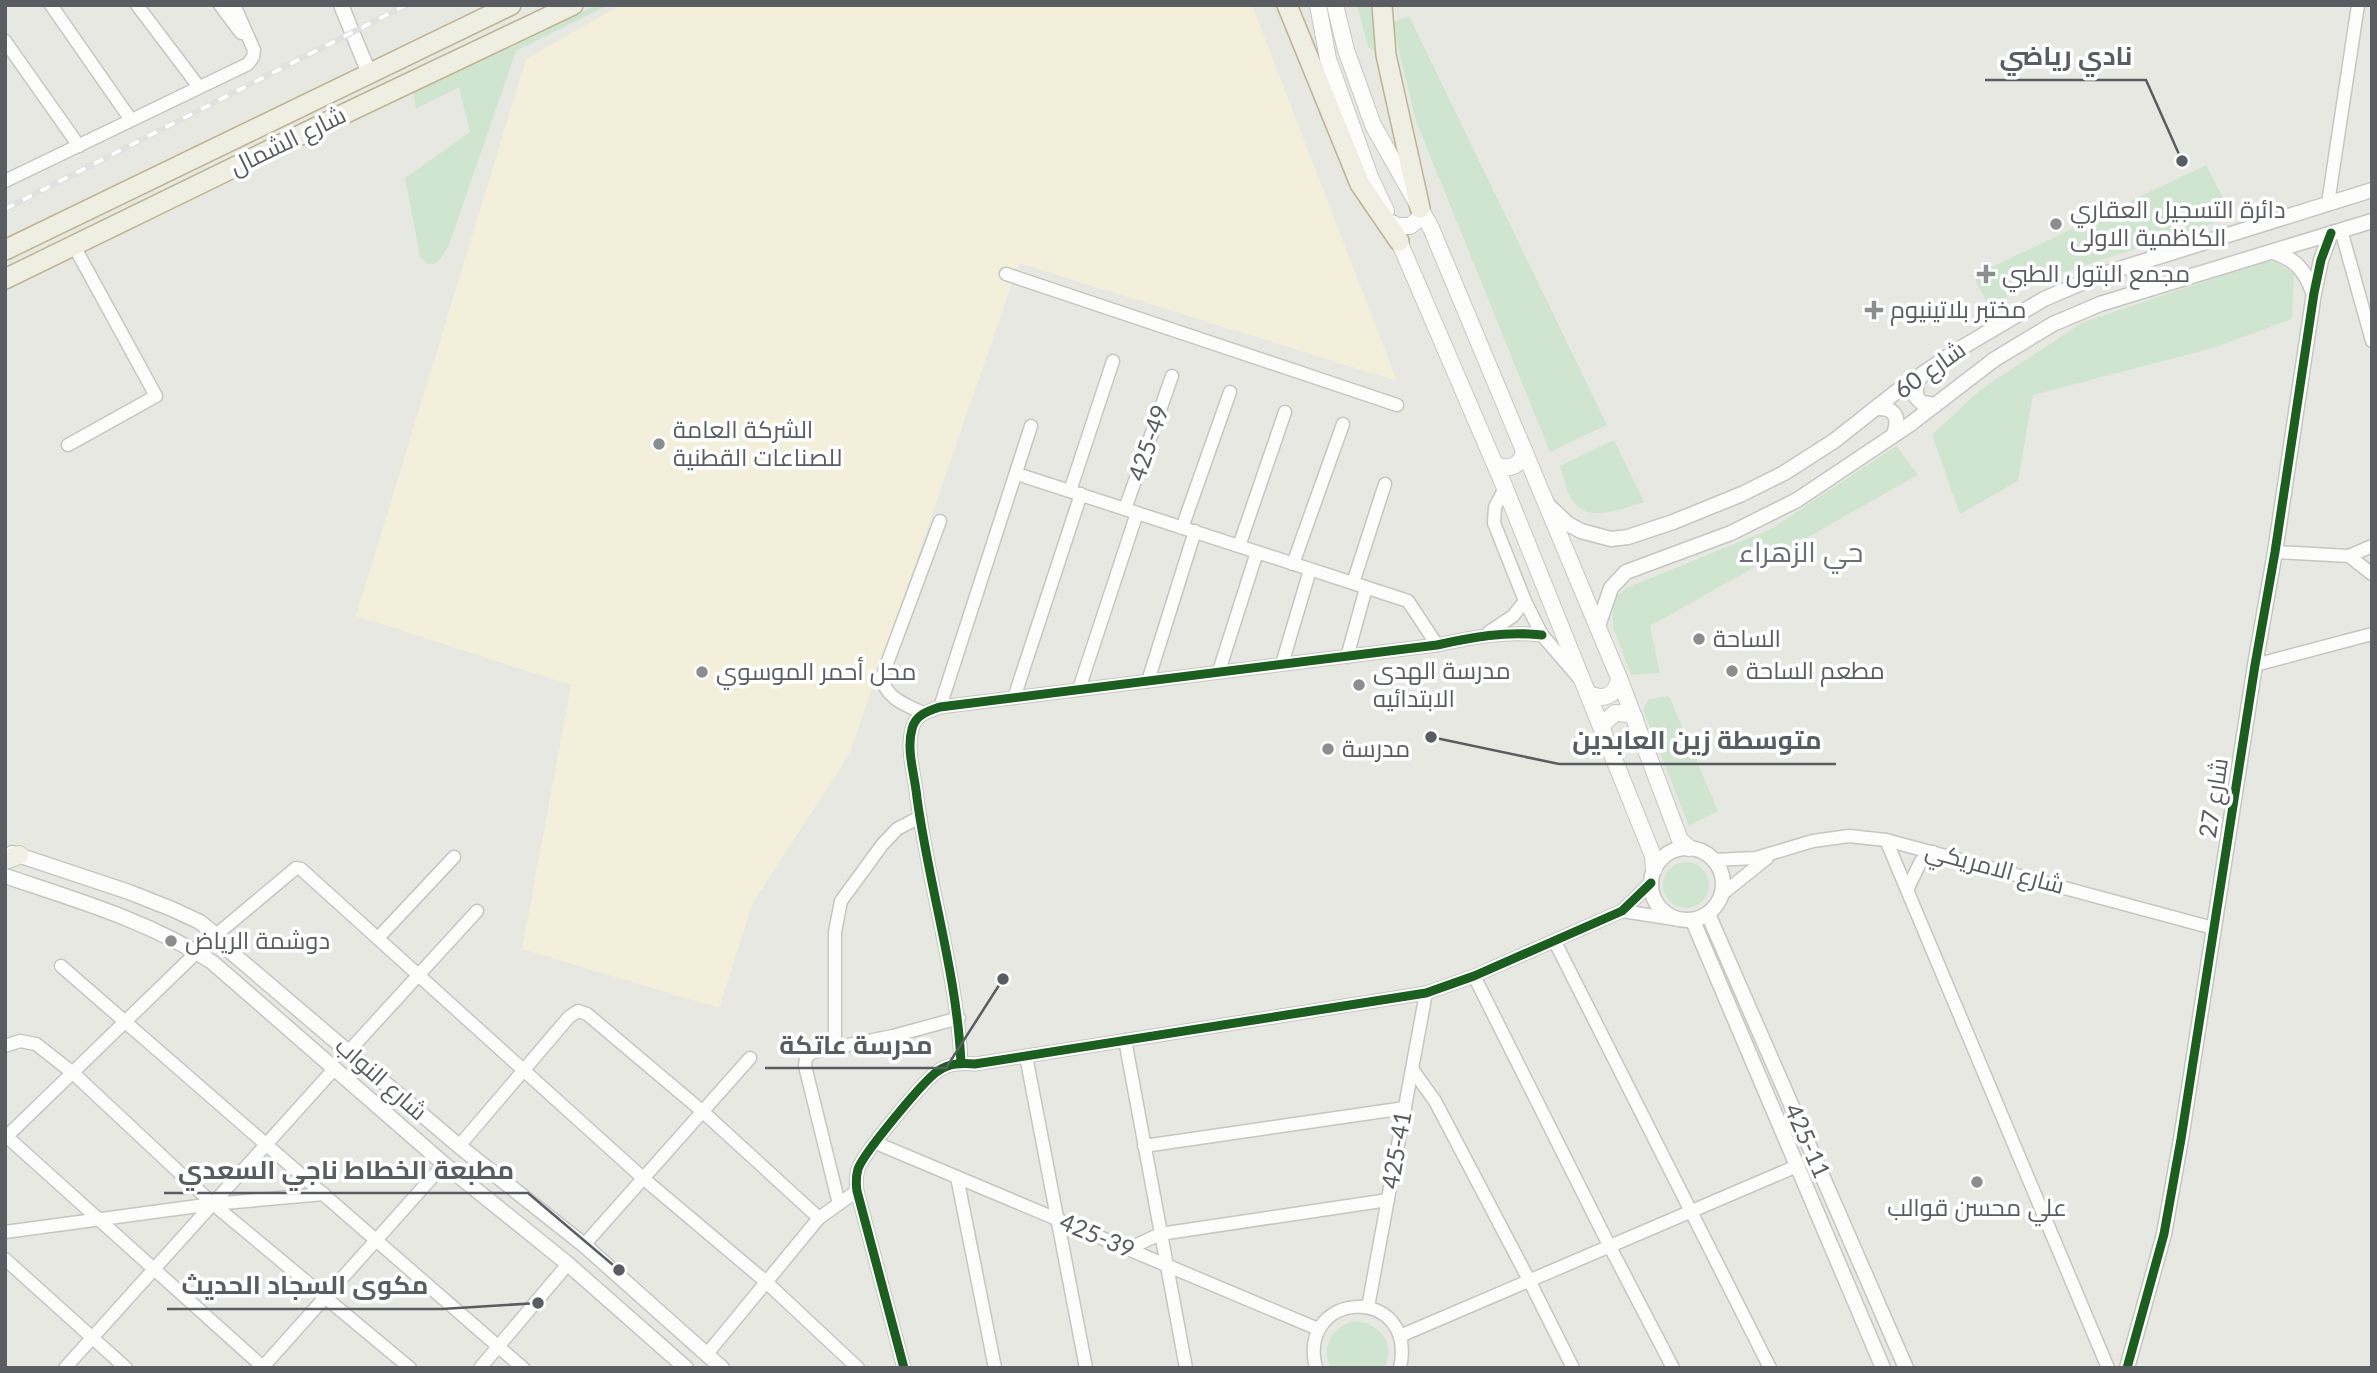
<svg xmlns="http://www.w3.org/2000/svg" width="2377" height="1373" viewBox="0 0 2377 1373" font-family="Lato,Cairo,sans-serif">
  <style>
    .commercial { fill: #f3efdb }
    .green { fill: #d0e5cf }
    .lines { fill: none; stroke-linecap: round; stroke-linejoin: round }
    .minor-casing { stroke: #c5c5c4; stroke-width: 15 }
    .tertiary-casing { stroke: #c5c5c4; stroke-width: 17 }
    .secondary-casing { stroke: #c5c6c5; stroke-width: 18 }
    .primary-casing { stroke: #d0cab1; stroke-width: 20 }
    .trunk-casing { stroke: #beb492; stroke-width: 22 }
    .minor { stroke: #fcfcfb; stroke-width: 12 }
    .tertiary { stroke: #fcfcfb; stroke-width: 14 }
    .secondary { stroke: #fcfcfb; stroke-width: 16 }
    .primary { stroke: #f1f0e6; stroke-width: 18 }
    .trunk { stroke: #efeee3; stroke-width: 19 }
    .rail-casing { stroke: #e1e1e0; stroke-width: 6 }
    .rail { stroke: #fff; stroke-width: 3.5; stroke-dasharray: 10; stroke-linecap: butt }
    .cycleway-casing { stroke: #fff; stroke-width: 13 }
    .cycleway { stroke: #1b5e20; stroke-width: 9 }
    .poi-dot { fill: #8b8d8e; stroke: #fff; stroke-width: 2.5 }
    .labels { text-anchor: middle; stroke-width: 7; stroke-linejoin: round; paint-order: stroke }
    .street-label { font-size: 24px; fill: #595c61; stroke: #fff }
    .poi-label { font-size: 24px; fill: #595c61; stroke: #fff; text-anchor: start }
    .quarter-label { font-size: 28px; fill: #6a6e73; stroke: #fff }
    .leader { fill: none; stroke: #595c61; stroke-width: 2.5 }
    .callout-dot { fill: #595c61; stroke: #fff; stroke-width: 2.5 }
    .callout-label { font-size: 26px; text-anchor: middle; font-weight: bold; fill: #595c61; stroke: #fff; stroke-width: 7; stroke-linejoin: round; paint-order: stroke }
  </style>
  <rect width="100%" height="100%" fill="#e8e8e3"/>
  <path class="commercial" d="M 620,5 L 1252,5 L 1397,381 L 1019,263 L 849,755 L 753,902 L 719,1008 L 522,949 L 571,685 L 356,616 L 526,59 Z"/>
  <g class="green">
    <path d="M 597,5 L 608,5 L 516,51 L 449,245 C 442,257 433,275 420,256 L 405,178 L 470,132 L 459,87 L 416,109 L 413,92 Z"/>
    <path d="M 1357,5 L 1373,5 L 1376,47 L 1373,50 L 1368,47 Z"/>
    <path d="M 1409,16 L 1607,425 L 1550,452 L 1416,121 L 1392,23 Z"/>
    <path d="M 2206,165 L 2233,217 L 2040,280 L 1989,306 L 1973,276 Z"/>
    <path d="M 2266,261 L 2277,262 L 2294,274 L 2292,319 L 2213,348 L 2033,395 L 2018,481 L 1960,514 L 1932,435 L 1980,390 L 2083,322 Z"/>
    <path d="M 1614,440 L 1644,502 C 1622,508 1587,526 1571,498 C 1566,489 1563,476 1560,466 Z"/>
    <path d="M 1896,446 L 1918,475 L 1650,626 L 1660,673 L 1631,675 L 1613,627 L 1613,600 L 1626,588 L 1771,529 Z"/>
    <path d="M 1669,696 L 1718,811 L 1689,826 L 1643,710 L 1649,699 Z"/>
    <circle cx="1686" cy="885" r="23"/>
    <path d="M 1354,1321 C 1379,1322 1397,1344 1384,1368 L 1331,1368 C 1320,1346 1332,1327 1354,1321 Z"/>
  </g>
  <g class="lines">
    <defs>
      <g id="minor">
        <path d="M 51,5 L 131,120"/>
        <path d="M 137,5 L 199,87"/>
        <path d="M 220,5 L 241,33"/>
        <path d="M 5,41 L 79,146"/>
        <path d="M 5,181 L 248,64 L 253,57 L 254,50 L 234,5"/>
        <path d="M 2328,203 L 2358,5"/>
        <path d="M 2341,230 L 2372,341"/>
        <path d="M 1006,274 L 1397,405"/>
        <path d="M 68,445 L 156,396 L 74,246"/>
        <path d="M 1017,474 L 1408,601 L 1437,645"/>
        <path d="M 1505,488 L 1495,507 L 1494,523 L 1525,601 L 1542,635 L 1579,678"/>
        <path d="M 1070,491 L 1113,361"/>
        <path d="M 1125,509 L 1172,376"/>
        <path d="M 1182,528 L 1230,392"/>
        <path d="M 1239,546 L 1285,412"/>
        <path d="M 2275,552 L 2349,556 L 2372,574"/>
        <path d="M 2349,556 L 2372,546"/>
        <path d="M 1293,564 L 1343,424"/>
        <path d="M 1353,583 L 1385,484"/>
        <path d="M 1489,632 L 1513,616 L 1525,601"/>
        <path d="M 1347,657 L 1366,588"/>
        <path d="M 1282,664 L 1310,570"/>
        <path d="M 2255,665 L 2372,634"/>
        <path d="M 1219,671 L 1257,552"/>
        <path d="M 1148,681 L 1195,531"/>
        <path d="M 1079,689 L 1137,513"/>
        <path d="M 1014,698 L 1081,494"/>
        <path d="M 940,707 L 1031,426"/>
        <path d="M 923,713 C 906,705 885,698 882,677 L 940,521"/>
        <path d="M 1886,840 L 2108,1368"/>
        <path d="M 1714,860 L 1756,858 L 1813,841 L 1849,836 L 1886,840 L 2213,928"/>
        <path d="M 1907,890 L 1921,861 L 1933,852"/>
        <path d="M 1721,895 L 1767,858"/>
        <path d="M 1622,911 L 1674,919"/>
        <path d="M 216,935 L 296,868 L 301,869 L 644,1179 L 765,1281 L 858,1368"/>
        <path d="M 378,938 L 454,857"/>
        <path d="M 1555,942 L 1770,1368"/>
        <path d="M 61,966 L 523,1368"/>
        <path d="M 1474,976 L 1609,1245 L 1673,1368"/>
        <path d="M 1125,1040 L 1186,1368"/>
        <path d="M 5,1046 L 20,1041 L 36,1044 L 73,1073 L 213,1204 L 410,1368"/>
        <path d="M 835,1048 L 835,932 L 841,901 L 882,845 L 897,829 L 920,817"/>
        <path d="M 349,1051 L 477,911"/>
        <path d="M 1026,1056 L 1086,1368"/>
        <path d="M 961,1063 C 957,974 929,887 917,798 C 915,776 906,750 912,729 C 915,715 928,711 940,707 L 1437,645 C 1473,637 1505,631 1542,635"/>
        <path d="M 1412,1069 L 1435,1101 L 1529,1280 L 1573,1368"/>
        <path d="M 5,1135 L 264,1368"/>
        <path d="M 5,1138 L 197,952"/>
        <path d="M 876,1143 L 1318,1329"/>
        <path d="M 459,1146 L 569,1017 L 578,1011 L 587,1014 L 702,1111 L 819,1218"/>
        <path d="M 1144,1146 L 1405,1108"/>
        <path d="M 957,1177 L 995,1368"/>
        <path d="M 839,1204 L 805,1066 L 806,1057 L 813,1052 L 893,1036 L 959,1018"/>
        <path d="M 5,1232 L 213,1204 L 324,1194"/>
        <path d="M 584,1245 L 750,1058"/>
        <path d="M 1128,1249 L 1160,1234 L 1388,1200"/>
        <path d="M 5,1259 L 126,1368"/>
        <path d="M 1368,1307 L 1426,993"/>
        <path d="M 1400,1336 L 1797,1166"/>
        <path d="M 707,1354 L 819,1218 L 857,1191"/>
        <path d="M 65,1368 L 335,1068"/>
        <path d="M 262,1368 L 444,1164"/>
        <path d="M 480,1368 L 568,1264"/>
        <path d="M 904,1368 L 857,1191 C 856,1184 856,1176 858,1169 C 863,1154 924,1080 938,1071 C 949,1063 962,1063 975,1064 L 1426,993 L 1474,976 L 1622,911 L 1651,883"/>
        <path d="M 1316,1368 C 1296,1289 1418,1284 1400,1368"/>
      </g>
      <g id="tertiary">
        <path d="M 341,5 L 369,73"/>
        <path d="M 2273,252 C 2295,259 2305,270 2313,292"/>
        <path d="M 1922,375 L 1916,383 L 1916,397 L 1922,403 L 1935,405"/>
        <path d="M 1876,408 C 1895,407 1900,417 1894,434"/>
        <path d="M 1548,505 L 1568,524 L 1581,531 L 1611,539 L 1628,537 L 1673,522 L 1742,494 L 1784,473 L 1834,441 L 1896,392 L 1956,351 L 2044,299 L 2100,275 L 2372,190"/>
        <path d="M 1598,626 L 1611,588 L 1626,572 L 1731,533 L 1797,500 L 1909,425 L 1995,359 L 2053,324 L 2100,304 L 2372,221"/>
        <circle cx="1687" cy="884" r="36"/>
        <path d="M 12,853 L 129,892 L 172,909 L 200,922 L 216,935 L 232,953 L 459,1146 L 584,1245 L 722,1368"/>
        <path d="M 5,876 C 76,900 149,921 212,962 L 444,1164 L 568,1264 L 686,1368"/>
        <path d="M 1708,914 L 1906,1368"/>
        <path d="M 1693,921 L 1883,1368"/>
        <path d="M 2127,1368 L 2164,1234 L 2181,1139 L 2255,665 L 2275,552 L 2314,293 L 2321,260 L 2331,233"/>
      </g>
      <g id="secondary">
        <path d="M 1318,5 L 1328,59 L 1370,177 L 1386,211"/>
        <path d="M 1335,5 L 1346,50 L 1373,125 L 1431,228 L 1619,678 L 1680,840 L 1689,848"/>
        <path d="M 1392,223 L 1397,226 L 1410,226 L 1420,218 L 1421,211"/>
        <path d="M 1395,232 L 1505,488 L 1653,856 L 1654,869"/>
        <path d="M 1496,465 C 1510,471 1522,465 1524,450"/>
        <path d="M 1588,693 C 1603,702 1617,695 1619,678"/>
        <path d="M 1602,728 L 1605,722 L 1615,713 L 1629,714 L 1635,718"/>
      </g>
      <path id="primary" d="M 5,860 L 19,855"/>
      <g id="trunk">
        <path d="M 1287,5 L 1360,184 L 1399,241"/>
        <path d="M 1382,5 L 1386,55 L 1420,208"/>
        <path d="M 5,250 L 511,5"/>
        <path d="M 5,279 L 329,121 L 573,5"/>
      </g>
    </defs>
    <use href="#minor" class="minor-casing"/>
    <use href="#tertiary" class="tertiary-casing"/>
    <use href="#secondary" class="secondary-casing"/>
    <use href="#primary" class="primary-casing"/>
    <use href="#trunk" class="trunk-casing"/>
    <use href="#minor" class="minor"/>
    <use href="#tertiary" class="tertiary"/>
    <use href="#secondary" class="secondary"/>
    <use href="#primary" class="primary"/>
    <use href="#trunk" class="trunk"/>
    <defs>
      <path id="rail" d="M 5,209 L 406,5"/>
    </defs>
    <use href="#rail" class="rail-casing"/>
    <use href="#rail" class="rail"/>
    <defs>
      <g id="cycleway">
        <path d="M 961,1063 C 957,974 929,887 917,798 C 915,776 906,750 912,729 C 915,715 928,711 940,707 L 1437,645 C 1473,637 1505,631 1542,635"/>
        <path d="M 904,1368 L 857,1191 C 856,1184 856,1176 858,1169 C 863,1154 924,1080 938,1071 C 949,1063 962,1063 975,1064 L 1426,993 L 1474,976 L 1622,911 L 1651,883"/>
        <path d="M 2127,1368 L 2164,1234 L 2181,1139 L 2255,665 L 2275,552 L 2314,293 L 2321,260 L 2331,233"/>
      </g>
    </defs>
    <use href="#cycleway" class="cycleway-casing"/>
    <use href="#cycleway" class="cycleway"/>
  </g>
  <g class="poi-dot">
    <circle cx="2056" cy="224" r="7"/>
    <path d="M1982.5 263.5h7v7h7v7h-7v7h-7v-7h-7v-7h7z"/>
    <path d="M1870.5 299.5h7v7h7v7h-7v7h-7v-7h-7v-7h7z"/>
    <circle cx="659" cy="444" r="7"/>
    <circle cx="1699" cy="639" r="7"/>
    <circle cx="1732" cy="671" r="7"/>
    <circle cx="702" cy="672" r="7"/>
    <circle cx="1359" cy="685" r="7"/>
    <circle cx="1328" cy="749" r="7"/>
    <circle cx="171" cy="941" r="7"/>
    <circle cx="1977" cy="1182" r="7"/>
  </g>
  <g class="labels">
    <g class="street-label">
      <text transform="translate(288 141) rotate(-26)" y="8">شارع الشمال</text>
      <text transform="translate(1930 370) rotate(-35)" y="8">شارع 60</text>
      <text transform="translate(1149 443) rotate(-71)" y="8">425-49</text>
      <text transform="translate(2214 798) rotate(-81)" y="8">شارع 27</text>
      <text transform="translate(1995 868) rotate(15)" y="8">شارع الامريكي</text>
      <text transform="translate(381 1079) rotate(41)" y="8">شارع النواب</text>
      <text transform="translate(1807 1141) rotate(66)" y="8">425-11</text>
      <text transform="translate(1397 1150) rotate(-80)" y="8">425-41</text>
      <text transform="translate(1097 1236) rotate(23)" y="8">425-39</text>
    </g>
    <g class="poi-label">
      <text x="2070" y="218">دائرة التسجيل العقاري<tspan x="2070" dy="28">الكاظمية الاولى</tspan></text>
      <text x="2002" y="282">مجمع البتول الطبي</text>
      <text x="1890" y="318">مختبر بلاتينيوم</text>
      <text x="673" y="438">الشركة العامة<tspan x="673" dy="28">للصناعات القطنية</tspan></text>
      <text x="1713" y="647">الساحة</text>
      <text x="1373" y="679">مدرسة الهدى<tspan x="1373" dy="28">الابتدائيه</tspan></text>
      <text x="1746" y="679">مطعم الساحة</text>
      <text x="716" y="680">محل أحمر الموسوي</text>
      <text x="1342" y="757">مدرسة</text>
      <text x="185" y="949">دوشمة الرياض</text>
      <text x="1977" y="1216" text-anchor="middle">علي محسن قوالب</text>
    </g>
    <g class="quarter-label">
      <text x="1801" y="562">حي الزهراء</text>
    </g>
  </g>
  <path class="leader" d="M2182 161L2146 80H1985M1431 737L1559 764H1836M1003 979L946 1068H765M619 1270L528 1193H164M538 1303L442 1309H167"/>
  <g class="callout-dot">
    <circle cx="2182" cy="161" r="7"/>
    <circle cx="1431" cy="737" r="7"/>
    <circle cx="1003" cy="979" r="7"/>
    <circle cx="619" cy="1270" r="7"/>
    <circle cx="538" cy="1303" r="7"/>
  </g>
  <g class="callout-label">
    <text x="2066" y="65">نادي رياضي</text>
    <text x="1697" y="749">متوسطة زين العابدين</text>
    <text x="856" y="1054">مدرسة عاتكة</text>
    <text x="346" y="1179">مطبعة الخطاط ناجي السعدي</text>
    <text x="305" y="1294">مكوى السجاد الحديث</text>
  </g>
  <rect width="2377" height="1373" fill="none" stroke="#595c61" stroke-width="14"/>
</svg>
